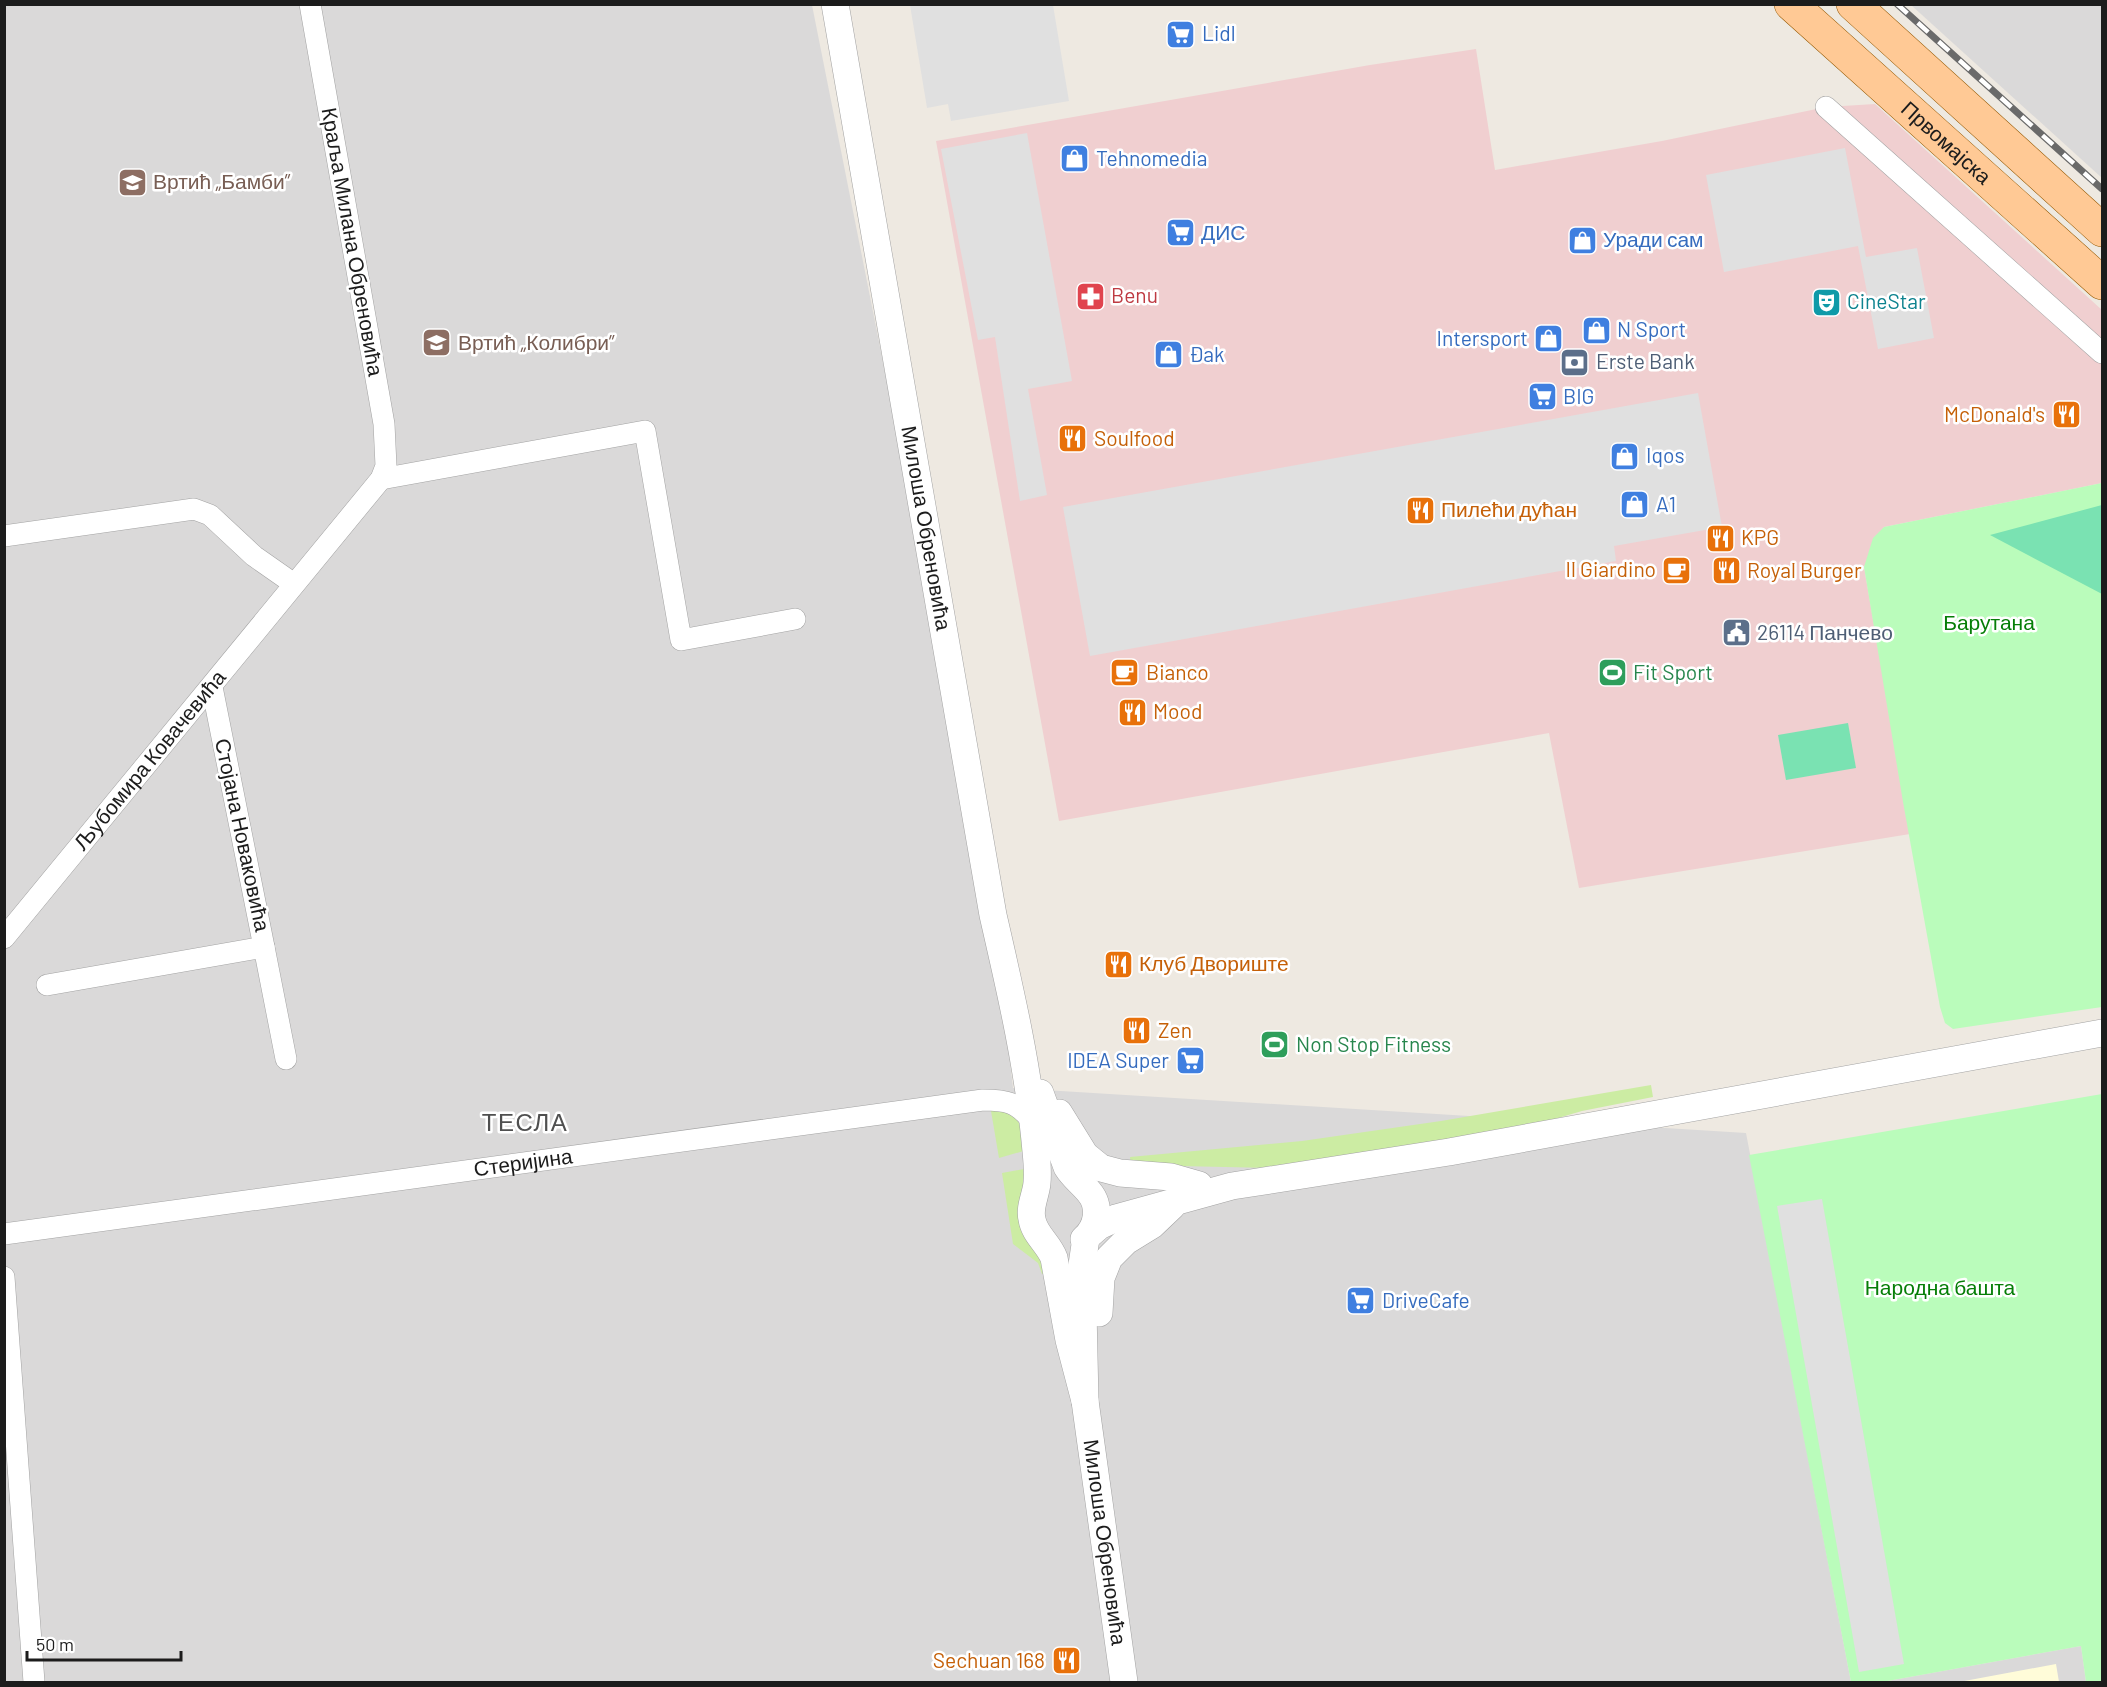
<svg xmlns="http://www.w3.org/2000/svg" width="2107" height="1687" viewBox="0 0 2107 1687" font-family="Barlow,sans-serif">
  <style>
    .residential { fill: #dad9d9 }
    .commercial { fill: #f0cfd0 }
    .education { fill: #fffcd9 }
    .grass { fill: #cceca3 }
    .park { fill: #bafcbb }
    .pitch { fill: #7ae2b2 }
    .parking { fill: #e0e0e0 }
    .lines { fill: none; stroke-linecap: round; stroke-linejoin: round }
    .minor-casing { stroke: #a3a3a3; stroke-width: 22 }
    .tertiary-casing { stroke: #a3a3a3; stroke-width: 28 }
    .primary-casing { stroke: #945800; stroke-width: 34 }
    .minor { stroke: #fff; stroke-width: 21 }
    .tertiary { stroke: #fff; stroke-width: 27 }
    .primary { stroke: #ffc995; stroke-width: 33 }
    .rail-casing { stroke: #6a6a6a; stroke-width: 7 }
    .rail { stroke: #fff; stroke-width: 4.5; stroke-dasharray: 14; stroke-linecap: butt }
    .labels { text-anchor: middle; stroke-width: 5; stroke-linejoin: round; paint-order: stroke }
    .shop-label { font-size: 21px; fill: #366cbe; stroke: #fff; text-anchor: start }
    .street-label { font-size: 21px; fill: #1c1c1c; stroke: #fff }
    .education-label { font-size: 21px; fill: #785e54; stroke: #fff; text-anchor: start }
    .health-label { font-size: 21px; fill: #be3a42; stroke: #fff; text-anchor: start }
    .culture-label { font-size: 21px; fill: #0d838f; stroke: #fff; text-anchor: start }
    .service-label { font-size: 21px; fill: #4e5e75; stroke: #fff; text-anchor: start }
    .food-label { font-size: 21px; fill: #c56008; stroke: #fff; text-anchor: start }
    .park-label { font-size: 21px; fill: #067e07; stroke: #fff }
    .leisure-label { font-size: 21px; fill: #27864d; stroke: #fff; text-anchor: start }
    .quarter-label { font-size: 24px; letter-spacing: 1.5px; fill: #4f4f4f; stroke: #fff }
  </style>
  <rect width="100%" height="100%" fill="#eee9e1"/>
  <g class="residential">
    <path d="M 5,5 L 812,5 L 993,915 L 1013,1088 L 1746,1133 L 1851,1682 L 5,1682 Z"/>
    <path d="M 1911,5 L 2102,5 L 2102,178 Z"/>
    <path d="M 2081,1646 L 2086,1682 L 1882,1682 Z"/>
  </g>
  <path class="commercial" d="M 1476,49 L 1495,170 L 1662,141 L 1826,107 L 1875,104 L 2102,310 L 2102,483 L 1884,527 L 1864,567 L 1910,834 L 1579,888 L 1549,733 L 1059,821 L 936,141 L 1370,65 Z"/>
  <path class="education" d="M 2056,1664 L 2059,1682 L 1959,1682 Z"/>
  <g class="grass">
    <path d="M 1651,1085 L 1653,1097 L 1582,1111 L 1521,1129 L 1274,1168 L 1131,1165 L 1130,1157 L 1302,1141 L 1441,1121 Z"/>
    <path d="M 999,1110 C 1022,1117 1023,1129 1027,1150 L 999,1158 L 991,1111 Z"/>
    <path d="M 1029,1168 L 1049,1273 L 1042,1274 L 1038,1263 L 1013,1244 L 1002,1173 Z"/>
  </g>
  <g class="park">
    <path d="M 2102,483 L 2102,1007 L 1953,1029 L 1945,1023 L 1940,1007 L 1903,802 L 1864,567 L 1873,538 L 1884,527 Z"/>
    <path d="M 2102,1094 L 2102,1682 L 2086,1682 L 2081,1646 L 1882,1682 L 1851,1682 L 1749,1155 Z"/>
  </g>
  <g class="pitch">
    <path d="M 2102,505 L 2102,594 L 1990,535 Z"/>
    <path d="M 1848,723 L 1856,768 L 1786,780 L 1778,735 Z"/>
  </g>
  <g class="parking">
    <path d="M 910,5 L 1053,5 L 1069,101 L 951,121 L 948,104 L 927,108 Z"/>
    <path d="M 1027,133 L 1072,381 L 1028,389 L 1047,495 L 1020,501 L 995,337 L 978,340 L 941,149 Z"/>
    <path d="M 1845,148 L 1866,257 L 1917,248 L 1934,338 L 1878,349 L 1858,246 L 1724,272 L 1706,175 Z"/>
    <path d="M 1698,393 L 1722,527 L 1614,546 L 1616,561 L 1090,656 L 1063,507 Z"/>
    <path d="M 1822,1199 L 1904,1664 L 1859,1672 L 1777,1206 Z"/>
  </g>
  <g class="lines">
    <defs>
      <g id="minor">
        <path d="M 1826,107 L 2102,353"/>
        <path d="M 381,479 L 645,431 L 681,640 L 795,619"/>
        <path d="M 4,536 L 194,509 L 210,515 L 254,556 L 294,584"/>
        <path id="s1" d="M 4,938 L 381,479 L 386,466 L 384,424 L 310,4"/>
        <path d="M 264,947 L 286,1059"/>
        <path d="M 47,985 L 264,947 L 212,687"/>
        <path id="s2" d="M 4,1234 L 983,1100 C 1007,1100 1017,1102 1033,1122"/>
        <path d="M 4,1277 L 34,1682"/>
      </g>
      <g id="tertiary">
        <path id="s3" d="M 835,4 L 993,915 C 1011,993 1029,1071 1036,1151 C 1037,1161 1038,1173 1037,1183 C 1036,1195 1029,1207 1032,1219 C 1034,1234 1049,1244 1054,1258 L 1069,1340 L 1085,1401"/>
        <path d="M 1040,1093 L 1067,1167 C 1073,1177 1082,1183 1089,1192 C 1101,1206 1098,1227 1084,1239"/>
        <path d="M 1059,1113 L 1085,1155 L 1101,1168 L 1120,1173 L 1171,1177 L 1199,1185"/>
        <path d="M 1091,1233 L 1099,1226 L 1116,1218 L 1232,1186 L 1449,1152 L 2102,1033"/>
        <path id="s4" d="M 1086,1238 L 1082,1265 L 1085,1401 L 1124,1682"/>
        <path d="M 1099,1313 L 1101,1278 L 1109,1258 L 1126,1241 L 1152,1225 L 1172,1206"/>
      </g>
      <g id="primary">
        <path id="s5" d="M 1791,4 L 2102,283"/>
        <path d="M 1853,4 L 2102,230"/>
      </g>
    </defs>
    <use href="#minor" class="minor-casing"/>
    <use href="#tertiary" class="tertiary-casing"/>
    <use href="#primary" class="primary-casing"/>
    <use href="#minor" class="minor"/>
    <use href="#tertiary" class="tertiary"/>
    <use href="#primary" class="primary"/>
    <defs>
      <path id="rail" d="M 1897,4 L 2102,189"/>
    </defs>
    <use href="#rail" class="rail-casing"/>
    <use href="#rail" class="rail"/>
  </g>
  <defs>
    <symbol id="supermarket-square" viewBox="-11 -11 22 22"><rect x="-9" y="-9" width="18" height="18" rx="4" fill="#3f7fe0" stroke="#fff"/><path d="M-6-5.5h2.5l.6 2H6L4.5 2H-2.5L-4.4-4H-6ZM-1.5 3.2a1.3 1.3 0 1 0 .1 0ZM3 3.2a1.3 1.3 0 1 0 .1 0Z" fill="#fff"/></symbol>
    <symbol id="shop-square" viewBox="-11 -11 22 22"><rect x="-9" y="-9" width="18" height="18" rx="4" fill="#3f7fe0" stroke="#fff"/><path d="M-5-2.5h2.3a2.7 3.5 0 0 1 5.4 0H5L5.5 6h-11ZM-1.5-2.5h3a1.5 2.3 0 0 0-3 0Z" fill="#fff"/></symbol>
    <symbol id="school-square" viewBox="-11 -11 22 22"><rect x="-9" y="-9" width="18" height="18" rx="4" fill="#8d6e63" stroke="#fff"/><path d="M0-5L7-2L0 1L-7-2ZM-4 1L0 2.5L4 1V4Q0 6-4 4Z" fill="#fff"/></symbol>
    <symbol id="pharmacy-square" viewBox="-11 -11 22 22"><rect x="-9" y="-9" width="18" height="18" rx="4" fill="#e0444e" stroke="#fff"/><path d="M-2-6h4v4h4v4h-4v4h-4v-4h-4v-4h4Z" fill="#fff"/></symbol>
    <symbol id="theatre-square" viewBox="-11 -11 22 22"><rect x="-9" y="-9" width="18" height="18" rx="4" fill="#0f9aa8" stroke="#fff"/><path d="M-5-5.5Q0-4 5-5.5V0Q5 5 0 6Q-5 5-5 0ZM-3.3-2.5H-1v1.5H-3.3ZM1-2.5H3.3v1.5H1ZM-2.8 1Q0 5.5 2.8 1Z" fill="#fff"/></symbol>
    <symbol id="bank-square" viewBox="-11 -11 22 22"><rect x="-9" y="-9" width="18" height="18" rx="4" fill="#5c6f8a" stroke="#fff"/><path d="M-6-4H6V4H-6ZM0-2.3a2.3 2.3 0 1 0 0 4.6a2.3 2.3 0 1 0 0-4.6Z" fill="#fff"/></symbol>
    <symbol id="restaurant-square" viewBox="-11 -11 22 22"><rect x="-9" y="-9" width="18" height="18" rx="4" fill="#e8710a" stroke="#fff"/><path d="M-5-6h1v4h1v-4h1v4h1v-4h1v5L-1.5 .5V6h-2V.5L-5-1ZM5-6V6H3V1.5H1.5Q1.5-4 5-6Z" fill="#fff"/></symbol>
    <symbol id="cafe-square" viewBox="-11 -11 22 22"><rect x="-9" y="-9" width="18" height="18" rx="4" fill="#e8710a" stroke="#fff"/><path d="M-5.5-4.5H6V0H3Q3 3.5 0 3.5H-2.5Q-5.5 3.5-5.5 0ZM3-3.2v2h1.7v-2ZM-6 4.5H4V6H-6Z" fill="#fff"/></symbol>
    <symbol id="civic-square" viewBox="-11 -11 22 22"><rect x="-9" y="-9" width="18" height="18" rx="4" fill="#5c6f8a" stroke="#fff"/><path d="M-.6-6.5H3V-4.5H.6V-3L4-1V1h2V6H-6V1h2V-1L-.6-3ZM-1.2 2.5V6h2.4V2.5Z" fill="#fff"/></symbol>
    <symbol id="stadium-square" viewBox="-11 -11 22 22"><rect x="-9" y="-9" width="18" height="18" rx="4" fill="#2e9e5b" stroke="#fff"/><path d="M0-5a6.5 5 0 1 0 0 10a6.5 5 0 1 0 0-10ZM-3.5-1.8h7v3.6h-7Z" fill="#fff"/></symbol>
  </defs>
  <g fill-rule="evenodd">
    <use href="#supermarket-square" x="1164" y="18" width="33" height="33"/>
    <use href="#shop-square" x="1058" y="142" width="33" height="33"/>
    <use href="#school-square" x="116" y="166" width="33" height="33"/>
    <use href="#supermarket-square" x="1164" y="216" width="33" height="33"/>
    <use href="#shop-square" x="1566" y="224" width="33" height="33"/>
    <use href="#pharmacy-square" x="1074" y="280" width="33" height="33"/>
    <use href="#theatre-square" x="1810" y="286" width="33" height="33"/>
    <use href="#shop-square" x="1580" y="314" width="33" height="33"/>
    <use href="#shop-square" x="1532" y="322" width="33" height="33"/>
    <use href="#school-square" x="420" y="326" width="33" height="33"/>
    <use href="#shop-square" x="1152" y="338" width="33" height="33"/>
    <use href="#bank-square" x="1558" y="346" width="33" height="33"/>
    <use href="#supermarket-square" x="1526" y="380" width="33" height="33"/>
    <use href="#restaurant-square" x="2050" y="398" width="33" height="33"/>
    <use href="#restaurant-square" x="1056" y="422" width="33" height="33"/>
    <use href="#shop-square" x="1608" y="440" width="33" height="33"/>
    <use href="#shop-square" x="1618" y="488" width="33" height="33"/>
    <use href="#restaurant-square" x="1404" y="494" width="33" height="33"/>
    <use href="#restaurant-square" x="1704" y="522" width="33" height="33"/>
    <use href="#cafe-square" x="1660" y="554" width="33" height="33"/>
    <use href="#restaurant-square" x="1710" y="554" width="33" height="33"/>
    <use href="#civic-square" x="1720" y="616" width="33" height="33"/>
    <use href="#cafe-square" x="1108" y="656" width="33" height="33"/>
    <use href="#stadium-square" x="1596" y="656" width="33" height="33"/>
    <use href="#restaurant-square" x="1116" y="696" width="33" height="33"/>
    <use href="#restaurant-square" x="1102" y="948" width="33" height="33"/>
    <use href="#restaurant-square" x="1120" y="1014" width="33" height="33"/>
    <use href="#stadium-square" x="1258" y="1028" width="33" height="33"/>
    <use href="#supermarket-square" x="1174" y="1044" width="33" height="33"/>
    <use href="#supermarket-square" x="1344" y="1284" width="33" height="33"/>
    <use href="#restaurant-square" x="1050" y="1644" width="33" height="33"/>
  </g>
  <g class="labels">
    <g class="shop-label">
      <text x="1202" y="41">Lidl</text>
      <text x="1096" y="166">Tehnomedia</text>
      <text x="1201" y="240">ДИС</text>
      <text x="1603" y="247">Уради сам</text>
      <text x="1617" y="337">N Sport</text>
      <text x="1528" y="346" text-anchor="end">Intersport</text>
      <text x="1189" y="362">Đak</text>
      <text x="1563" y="404">BIG</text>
      <text x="1646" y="463">Iqos</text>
      <text x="1656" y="512">A1</text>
      <text x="1169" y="1068" text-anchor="end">IDEA Super</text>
      <text x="1382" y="1308">DriveCafe</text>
    </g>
    <g class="street-label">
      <text dy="7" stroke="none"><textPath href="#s5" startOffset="208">Првомајска</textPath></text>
      <text transform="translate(352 242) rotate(80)" y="7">Краља Милана Обреновића</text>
      <text dy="7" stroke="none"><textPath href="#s3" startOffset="532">Милоша Обреновића</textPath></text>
      <text dy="7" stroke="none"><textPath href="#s1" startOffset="230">Љубомира Ковачевића</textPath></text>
      <text transform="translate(242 835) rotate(78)" y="7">Стојана Новаковића</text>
      <text dy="7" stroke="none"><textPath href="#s2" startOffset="524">Стеријина</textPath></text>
      <text dy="7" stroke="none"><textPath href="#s4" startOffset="306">Милоша Обреновића</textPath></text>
    </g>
    <g class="education-label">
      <text x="153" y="189">Вртић „Бамби”</text>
      <text x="458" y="350">Вртић „Колибри”</text>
    </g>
    <g class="health-label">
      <text x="1111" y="303">Benu</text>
    </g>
    <g class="culture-label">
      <text x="1847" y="309">CineStar</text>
    </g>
    <g class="service-label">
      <text x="1596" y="369">Erste Bank</text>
      <text x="1757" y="640">26114 Панчево</text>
    </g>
    <g class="food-label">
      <text x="2045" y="422" text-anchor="end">McDonald's</text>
      <text x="1094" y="446">Soulfood</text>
      <text x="1441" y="517">Пилећи дућан</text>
      <text x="1741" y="545">KPG</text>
      <text x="1656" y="577" text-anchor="end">Il Giardino</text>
      <text x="1747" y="578">Royal Burger</text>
      <text x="1146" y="680">Bianco</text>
      <text x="1153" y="719">Mood</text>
      <text x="1139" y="971">Клуб Двориште</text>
      <text x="1158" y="1038">Zen</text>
      <text x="1045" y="1668" text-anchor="end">Sechuan 168</text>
    </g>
    <g class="park-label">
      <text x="1989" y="630">Барутана</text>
      <text x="1940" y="1295">Народна башта</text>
    </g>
    <g class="leisure-label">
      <text x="1633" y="680">Fit Sport</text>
      <text x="1296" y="1052">Non Stop Fitness</text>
    </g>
    <g class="quarter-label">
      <text x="525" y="1131">ТЕСЛА</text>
    </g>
  </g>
  <rect width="2107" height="1687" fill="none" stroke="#1c1c1c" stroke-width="12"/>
  <path d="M27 1651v9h154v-9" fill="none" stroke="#1c1c1c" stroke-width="3"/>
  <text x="36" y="1651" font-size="18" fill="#1c1c1c" stroke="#ffffff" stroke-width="4.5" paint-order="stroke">50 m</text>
</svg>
